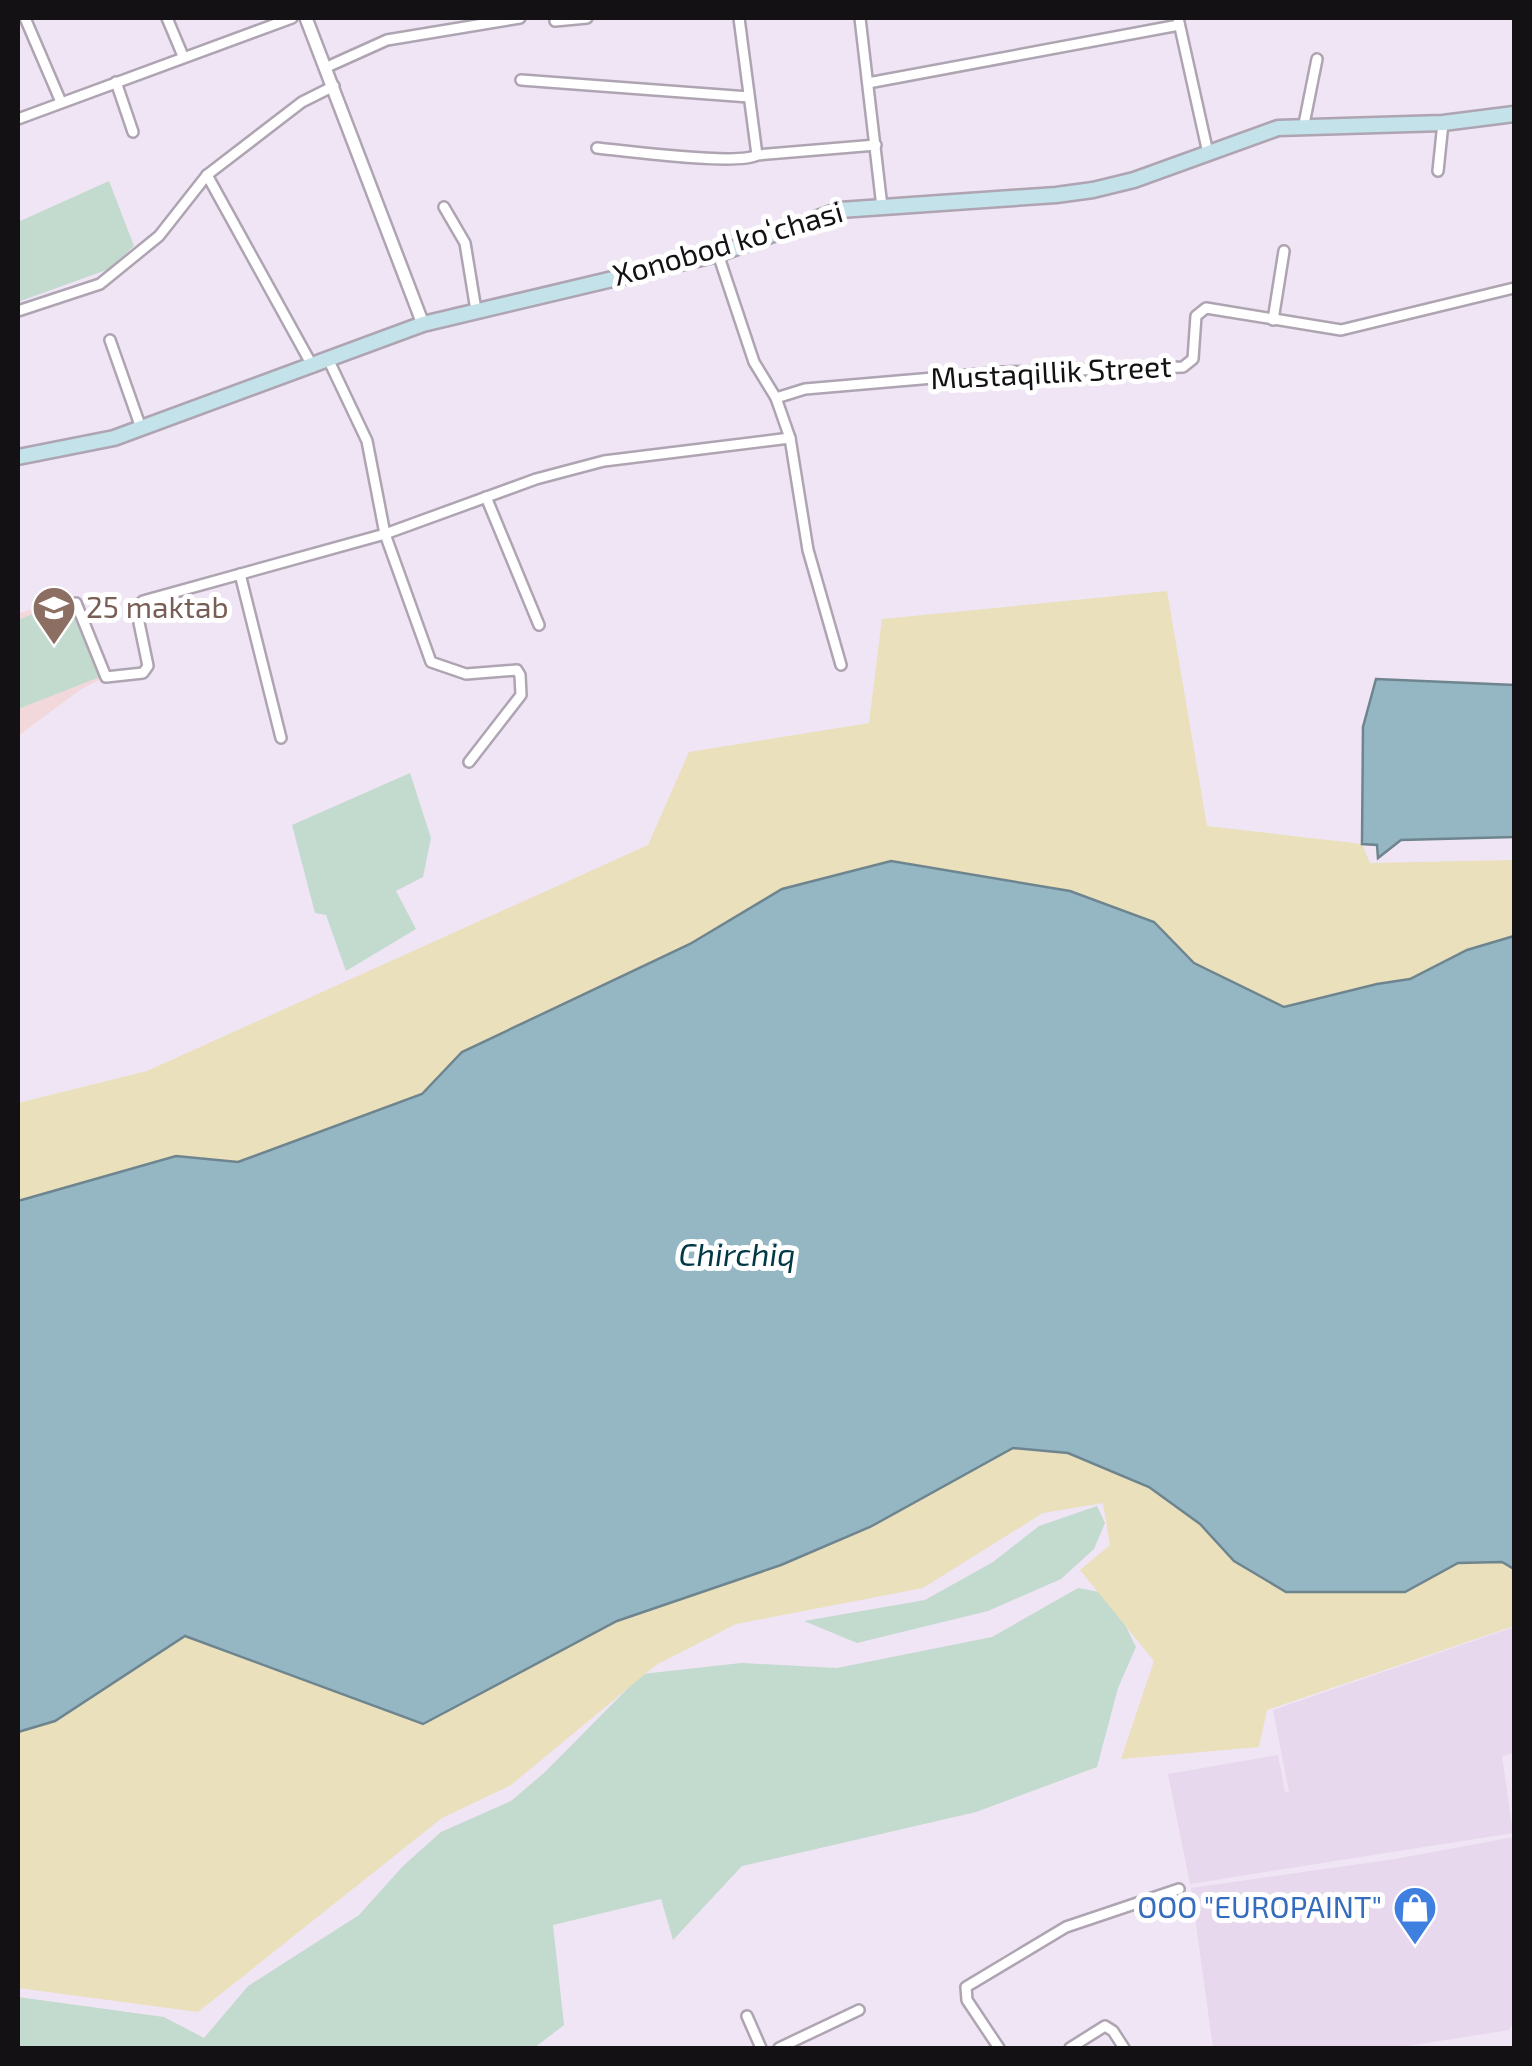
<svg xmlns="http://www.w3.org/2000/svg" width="1532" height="2066" viewBox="0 0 1532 2066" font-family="'Exo 2',sans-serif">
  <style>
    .built { fill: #e7d8ed }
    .education { fill: #f3d8db }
    .green { fill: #c3dace }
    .sand { fill: #eae0bb }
    .water { fill: #94b7c3; stroke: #6e858f; stroke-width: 2.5 }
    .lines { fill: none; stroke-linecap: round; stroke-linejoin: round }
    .minor-casing { stroke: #aea4b2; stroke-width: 14 }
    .tertiary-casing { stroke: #aea4b2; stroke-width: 16 }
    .secondary-casing { stroke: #aea4b2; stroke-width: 19 }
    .minor { stroke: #fff; stroke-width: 9 }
    .tertiary { stroke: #fff; stroke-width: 11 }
    .secondary { stroke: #c3e2ea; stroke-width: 14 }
    .labels { text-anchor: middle; stroke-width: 10; stroke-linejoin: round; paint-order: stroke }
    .street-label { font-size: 30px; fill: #141115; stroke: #fff }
    .education-label { font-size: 30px; fill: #785e54; stroke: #fff; text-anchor: start }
    .shop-label { font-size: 30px; fill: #366cbe; stroke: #fff; text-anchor: end }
    .water-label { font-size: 32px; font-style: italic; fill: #013846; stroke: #fff }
  </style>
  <rect width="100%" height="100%" fill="#f0e5f4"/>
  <g class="built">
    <path d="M 1514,1627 L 1514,1753 L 1502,1756 L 1513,1833 L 1190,1884 L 1168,1774 L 1278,1755 L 1285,1792 L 1289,1792 L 1273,1710 Z"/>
    <path d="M 1514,1837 L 1514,2021 L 1509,2030 L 1395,2048 L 1213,2048 L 1191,1888 L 1395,1859 Z"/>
  </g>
  <path class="education" d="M 72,596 L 103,678 L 80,690 L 18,736 L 18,614 Z"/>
  <g class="green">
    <path d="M 109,181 L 134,246 L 109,269 L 18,302 L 18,222 Z"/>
    <path d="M 70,599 L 100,677 L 18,709 L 18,620 Z"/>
    <path d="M 410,773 L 431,838 L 423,877 L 396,891 L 416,929 L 346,971 L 326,915 L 315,913 L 292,825 Z"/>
    <path d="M 1097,1506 L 1105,1523 L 1094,1549 L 1061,1579 L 988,1611 L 857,1643 L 804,1621 L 925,1600 L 993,1562 L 1039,1526 Z"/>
    <path d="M 1078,1588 L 1110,1594 L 1136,1647 L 1118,1688 L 1097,1767 L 976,1812 L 742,1866 L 673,1940 L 661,1899 L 553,1925 L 564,2025 L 534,2048 L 18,2048 L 18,1997 L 164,2017 L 204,2038 L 248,1986 L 359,1915 L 403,1866 L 441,1832 L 511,1801 L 545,1772 L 642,1674 L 741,1663 L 837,1668 L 992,1637 Z"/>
  </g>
  <path class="sand" d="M 1167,591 L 1207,826 L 1362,844 L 1370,863 L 1514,860 L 1514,1626 L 1267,1710 L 1259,1747 L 1121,1759 L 1154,1661 L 1080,1570 L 1110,1545 L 1103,1503 L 1043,1513 L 923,1588 L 736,1624 L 656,1665 L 511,1785 L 442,1818 L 198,2012 L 18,1988 L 18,1103 L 147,1071 L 648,845 L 689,752 L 869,723 L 882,619 Z"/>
  <g class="water">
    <path d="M 1376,679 L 1514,685 L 1514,837 L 1401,840 L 1378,858 L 1377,845 L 1362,844 L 1363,727 Z"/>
    <path d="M 891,861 L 1070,891 L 1154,922 L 1194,963 L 1284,1007 L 1377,984 L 1410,979 L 1467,950 L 1514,936 L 1514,1569 L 1502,1562 L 1458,1563 L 1405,1592 L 1286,1592 L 1234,1561 L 1200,1524 L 1149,1487 L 1068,1453 L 1013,1448 L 870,1527 L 781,1565 L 617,1621 L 423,1724 L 185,1636 L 55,1721 L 18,1732 L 18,1201 L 176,1156 L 238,1162 L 422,1094 L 462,1052 L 690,944 L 782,889 Z"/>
  </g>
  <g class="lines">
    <defs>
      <g id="minor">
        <path d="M 25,18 L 61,102"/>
        <path d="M 167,18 L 183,56"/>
        <path d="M 739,18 L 757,155"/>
        <path d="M 860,18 L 882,207"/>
        <path d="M 1178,18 L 1208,153"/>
        <path d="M 555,21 L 587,18"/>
        <path d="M 327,67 L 387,40 L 520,18"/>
        <path d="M 521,80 L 749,97"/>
        <path d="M 116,82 L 133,132"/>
        <path d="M 868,83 L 1179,25"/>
        <path d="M 18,119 L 292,18"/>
        <path d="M 1304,124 L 1317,59"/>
        <path d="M 597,148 C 626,151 738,166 757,155 L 876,145"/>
        <path d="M 1438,171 L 1443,123"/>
        <path d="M 207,175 L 313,367"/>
        <path d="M 444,207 L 465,243 L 476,310"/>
        <path d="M 718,254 L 754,362 L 776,398 L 790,438 L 808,550 L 841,665"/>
        <path d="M 18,311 L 100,284 L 159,236 L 207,175 L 302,102 L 334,86"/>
        <path d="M 1273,320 L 1284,251"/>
        <path d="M 110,340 L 141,428"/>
        <path d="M 329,361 L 367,441 L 385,534 L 431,662 L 466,674 L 517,670 L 520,675 L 521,695 L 469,762"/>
        <path d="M 776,398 L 805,389 L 1003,372 L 1183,367 L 1193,359 L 1196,316 L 1206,308 L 1341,330 L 1514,288"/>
        <path d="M 486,497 L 539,625"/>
        <path d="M 240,574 L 281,738"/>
        <path d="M 76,603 L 106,677 L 143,673 L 148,666 L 136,608 L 143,601 L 385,534 L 536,479 L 604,461 L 790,438"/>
        <path d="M 747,2016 L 761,2048"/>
        <path d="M 779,2048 L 859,2010"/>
        <path d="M 999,2048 L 967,2000 L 966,1987 L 1066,1927 L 1179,1889"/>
        <path d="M 1070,2048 L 1105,2026 L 1113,2031 L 1124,2048"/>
      </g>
      <path id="tertiary" d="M 306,18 L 423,324"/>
      <path id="secondary" d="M 18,457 L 114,438 L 423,324 L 718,254 L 840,210 L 1056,195 L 1093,190 L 1134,180 L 1278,128 L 1443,123 L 1514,114"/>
    </defs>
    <use href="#minor" class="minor-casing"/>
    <use href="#tertiary" class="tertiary-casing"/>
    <use href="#secondary" class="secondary-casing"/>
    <use href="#minor" class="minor"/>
    <use href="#tertiary" class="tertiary"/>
    <use href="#secondary" class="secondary"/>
  </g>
  <defs>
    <symbol id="school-pin" viewBox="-11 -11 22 30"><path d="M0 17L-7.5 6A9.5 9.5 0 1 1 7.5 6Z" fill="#8d6e63" stroke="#fff"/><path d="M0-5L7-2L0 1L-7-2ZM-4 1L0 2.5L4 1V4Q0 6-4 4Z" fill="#fff"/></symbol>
    <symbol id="shop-pin" viewBox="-11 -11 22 30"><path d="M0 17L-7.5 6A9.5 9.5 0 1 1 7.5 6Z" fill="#3f7fe0" stroke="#fff"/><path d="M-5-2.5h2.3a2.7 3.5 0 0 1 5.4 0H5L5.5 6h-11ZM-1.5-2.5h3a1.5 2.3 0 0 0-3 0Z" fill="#fff"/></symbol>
  </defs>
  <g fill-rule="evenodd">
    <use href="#school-pin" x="29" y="583" width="50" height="68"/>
    <use href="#shop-pin" x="1390" y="1883" width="50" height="68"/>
  </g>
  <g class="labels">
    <g class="street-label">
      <text transform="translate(728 244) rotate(-16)" y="10">Xonobod koʻchasi</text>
      <text transform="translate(1051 373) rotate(-3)" y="10">Mustaqillik Street</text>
    </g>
    <g class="education-label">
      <text x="86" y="618">25 maktab</text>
    </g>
    <g class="shop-label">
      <text x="1382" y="1918">OOO "EUROPAINT"</text>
    </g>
    <g class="water-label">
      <text x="737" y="1266">Chirchiq</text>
    </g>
  </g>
  <rect width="1532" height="2066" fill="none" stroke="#141115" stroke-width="40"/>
</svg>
